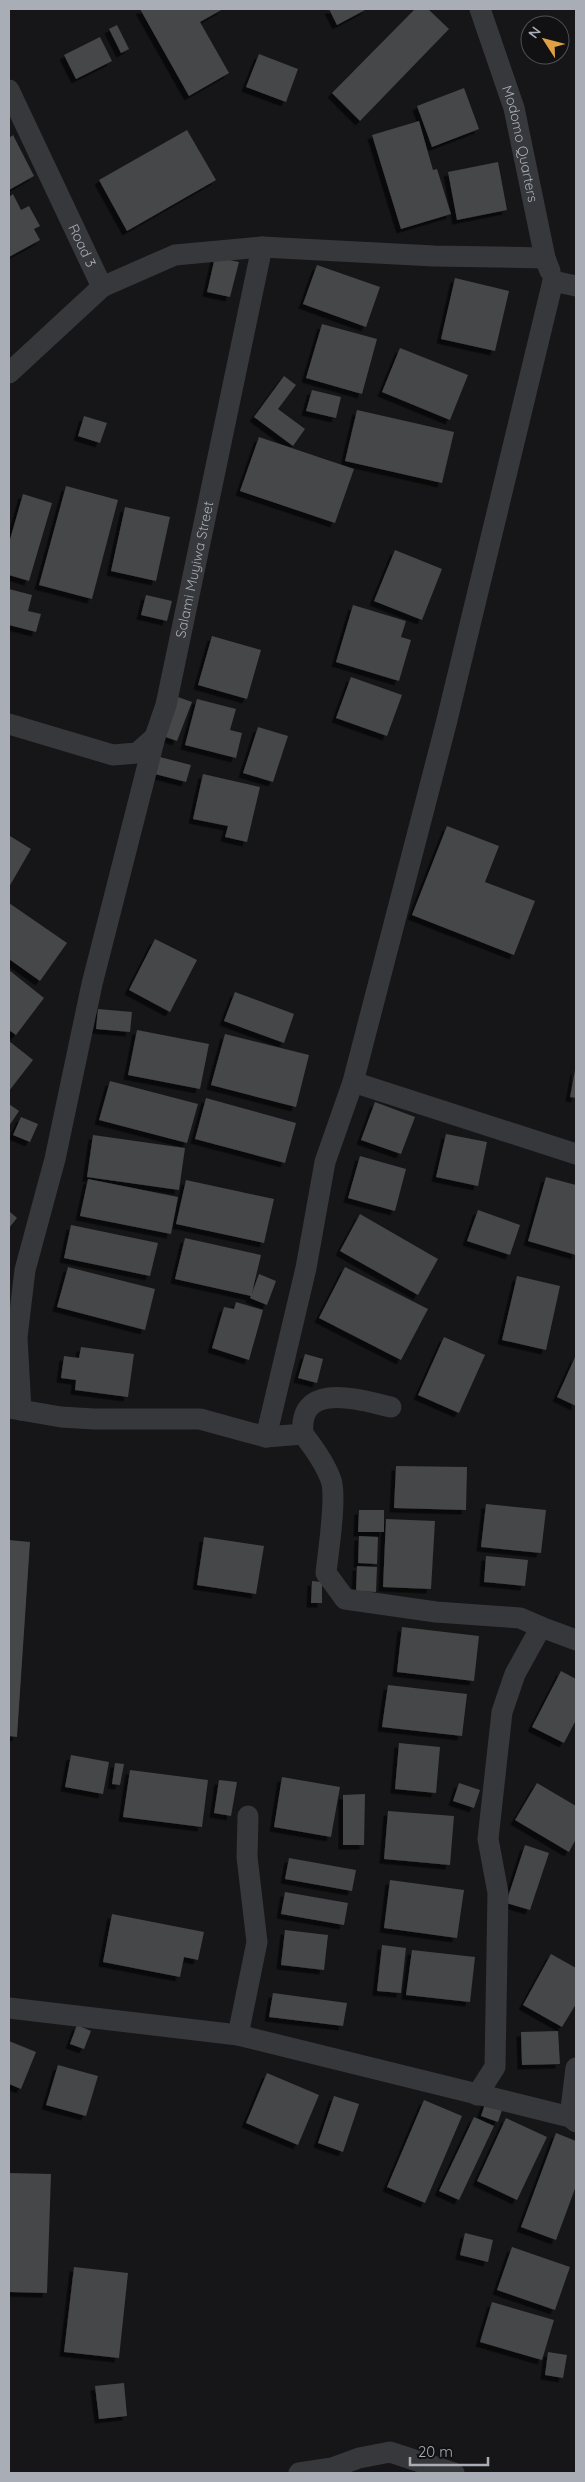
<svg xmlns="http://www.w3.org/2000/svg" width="585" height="2482" viewBox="0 0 585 2482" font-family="Quicksand,sans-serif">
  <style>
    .building { fill: #45464a; filter: url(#shadow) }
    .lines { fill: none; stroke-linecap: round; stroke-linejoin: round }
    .street { stroke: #37383c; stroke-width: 21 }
    .labels { text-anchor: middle; stroke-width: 4; stroke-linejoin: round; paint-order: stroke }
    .street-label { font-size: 14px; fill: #a9aeb6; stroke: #111113 }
  </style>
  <defs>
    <filter id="shadow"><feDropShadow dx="-4.5" dy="4.5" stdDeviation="0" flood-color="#0009"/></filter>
  </defs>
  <rect width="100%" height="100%" fill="#161618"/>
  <g class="building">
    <path d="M 140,9 L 223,9 L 200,22 L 229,73 L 189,96 Z"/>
    <path d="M 329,9 L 367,9 L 337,25 Z"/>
    <path d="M 415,9 L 428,9 L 449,29 L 360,121 L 332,93 Z"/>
    <path d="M 117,25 L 129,49 L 121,53 L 109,29 Z"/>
    <path d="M 100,37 L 112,61 L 76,79 L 64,55 Z"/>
    <path d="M 259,54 L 298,69 L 286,102 L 246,87 Z"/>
    <path d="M 464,88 L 479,129 L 432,147 L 417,106 Z"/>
    <path d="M 419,121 L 433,170 L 437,169 L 451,214 L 401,229 L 372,135 Z"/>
    <path d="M 187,130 L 216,180 L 127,231 L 99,180 Z"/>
    <path d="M 13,135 L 34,176 L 9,190 L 9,138 Z"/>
    <path d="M 498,162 L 507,210 L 457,220 L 448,172 Z"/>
    <path d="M 13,194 L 21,210 L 29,206 L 40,226 L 34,229 L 40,240 L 9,257 L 9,197 Z"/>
    <path d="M 215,257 L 239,262 L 230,297 L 207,292 Z"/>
    <path d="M 317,265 L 380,287 L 366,327 L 303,304 Z"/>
    <path d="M 455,278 L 509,291 L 495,351 L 441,339 Z"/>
    <path d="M 322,324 L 377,339 L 362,394 L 306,378 Z"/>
    <path d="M 400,348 L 468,375 L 450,420 L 382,392 Z"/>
    <path d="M 284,376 L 296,385 L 278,409 L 305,429 L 293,446 L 254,417 Z"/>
    <path d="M 312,390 L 341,397 L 336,418 L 306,411 Z"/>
    <path d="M 357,410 L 454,432 L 442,483 L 345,461 Z"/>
    <path d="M 84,416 L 107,423 L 100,443 L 78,436 Z"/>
    <path d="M 259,437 L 354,469 L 335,523 L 240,491 Z"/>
    <path d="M 66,486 L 118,500 L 92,599 L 39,585 Z"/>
    <path d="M 23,494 L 52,503 L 29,581 L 9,575 L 9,543 Z"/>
    <path d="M 125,507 L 170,517 L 156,581 L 111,571 Z"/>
    <path d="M 395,550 L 442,569 L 422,620 L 374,601 Z"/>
    <path d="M 9,589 L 32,595 L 28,611 L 41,614 L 36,632 L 9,625 Z"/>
    <path d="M 146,595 L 172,601 L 167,621 L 141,615 Z"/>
    <path d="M 353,605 L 406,621 L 401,637 L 411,640 L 399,681 L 336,662 Z"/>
    <path d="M 212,636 L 261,650 L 247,699 L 198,685 Z"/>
    <path d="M 351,677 L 402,695 L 387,736 L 336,718 Z"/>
    <path d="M 175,696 L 192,702 L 177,741 L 160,735 Z"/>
    <path d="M 197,699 L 236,709 L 230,730 L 242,733 L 236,758 L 185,745 Z"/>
    <path d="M 258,727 L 288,736 L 273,782 L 243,773 Z"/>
    <path d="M 156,756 L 191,765 L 186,782 L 151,773 Z"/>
    <path d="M 203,774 L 260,787 L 247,842 L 225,837 L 228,826 L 193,819 Z"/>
    <path d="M 447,826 L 499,846 L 485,882 L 535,901 L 514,955 L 412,915 Z"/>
    <path d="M 10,836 L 31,849 L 9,887 L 9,837 Z"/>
    <path d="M 9,903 L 67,943 L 40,981 L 9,959 Z"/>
    <path d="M 155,939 L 197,960 L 170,1012 L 129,990 Z"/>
    <path d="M 9,970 L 44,998 L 16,1035 L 9,1030 Z"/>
    <path d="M 235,992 L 294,1014 L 284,1043 L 224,1021 Z"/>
    <path d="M 98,1009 L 132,1012 L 130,1032 L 96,1029 Z"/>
    <path d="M 137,1030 L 209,1044 L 200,1089 L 128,1075 Z"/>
    <path d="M 225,1034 L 309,1055 L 296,1107 L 211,1085 Z"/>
    <path d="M 9,1041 L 33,1060 L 9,1091 Z"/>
    <path d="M 575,1070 L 576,1070 L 576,1098 L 570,1097 Z"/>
    <path d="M 110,1081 L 198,1104 L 187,1143 L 99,1120 Z"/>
    <path d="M 206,1098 L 296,1123 L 285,1163 L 195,1139 Z"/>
    <path d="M 375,1102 L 415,1117 L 401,1154 L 361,1140 Z"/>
    <path d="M 9,1104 L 19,1111 L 9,1126 Z"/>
    <path d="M 21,1117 L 38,1124 L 30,1142 L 13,1135 Z"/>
    <path d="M 446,1134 L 487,1142 L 478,1186 L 436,1177 Z"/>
    <path d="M 93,1135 L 185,1148 L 179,1190 L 87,1177 Z"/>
    <path d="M 360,1156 L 406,1169 L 395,1211 L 348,1198 Z"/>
    <path d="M 546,1177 L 576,1185 L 576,1255 L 528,1241 Z"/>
    <path d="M 88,1179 L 178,1197 L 171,1234 L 80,1216 Z"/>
    <path d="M 186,1180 L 274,1199 L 264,1243 L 176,1224 Z"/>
    <path d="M 478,1210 L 520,1225 L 510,1255 L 467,1241 Z"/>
    <path d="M 9,1211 L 17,1218 L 9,1228 Z"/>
    <path d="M 360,1214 L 438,1259 L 418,1295 L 340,1251 Z"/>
    <path d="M 71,1225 L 158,1243 L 150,1276 L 64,1258 Z"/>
    <path d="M 185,1238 L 261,1255 L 252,1293 L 259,1274 L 276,1281 L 267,1305 L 250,1298 L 251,1296 L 175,1279 Z"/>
    <path d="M 68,1267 L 155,1289 L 145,1330 L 57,1307 Z"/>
    <path d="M 345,1267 L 428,1309 L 401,1360 L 319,1318 Z"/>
    <path d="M 517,1276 L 560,1286 L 546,1350 L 502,1340 Z"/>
    <path d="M 236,1302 L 263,1310 L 249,1360 L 212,1348 L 224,1307 L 234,1309 Z"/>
    <path d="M 444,1337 L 485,1355 L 459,1413 L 418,1395 Z"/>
    <path d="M 81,1347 L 134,1354 L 128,1397 L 75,1390 L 76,1380 L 61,1378 L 64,1356 L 79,1358 Z"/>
    <path d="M 305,1354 L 323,1359 L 317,1383 L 298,1378 Z"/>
    <path d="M 576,1355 L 576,1406 L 557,1397 Z"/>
    <path d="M 396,1466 L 467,1467 L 466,1510 L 394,1508 Z"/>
    <path d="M 486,1504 L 546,1510 L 541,1553 L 481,1547 Z"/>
    <path d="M 359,1510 L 384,1510 L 384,1532 L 358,1532 Z"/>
    <path d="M 386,1519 L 435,1521 L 431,1589 L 383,1587 Z"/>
    <path d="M 359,1536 L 378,1537 L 377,1564 L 358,1563 Z"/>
    <path d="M 204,1537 L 264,1546 L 256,1594 L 197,1585 Z"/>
    <path d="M 9,1540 L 30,1542 L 17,1737 L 9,1736 Z"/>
    <path d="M 486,1556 L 528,1560 L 525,1586 L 484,1582 Z"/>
    <path d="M 357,1566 L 377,1567 L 376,1592 L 356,1591 Z"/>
    <path d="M 312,1581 L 322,1582 L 322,1603 L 311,1603 Z"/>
    <path d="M 402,1627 L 479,1636 L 474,1681 L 397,1672 Z"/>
    <path d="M 561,1671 L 576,1679 L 576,1720 L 564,1743 L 532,1727 Z"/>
    <path d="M 388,1685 L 467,1694 L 462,1736 L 382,1727 Z"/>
    <path d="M 399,1743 L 440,1747 L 436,1793 L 395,1789 Z"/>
    <path d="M 71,1755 L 109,1762 L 103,1794 L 65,1787 Z"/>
    <path d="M 115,1763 L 124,1764 L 120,1785 L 112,1784 Z"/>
    <path d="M 130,1770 L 208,1780 L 202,1827 L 123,1817 Z"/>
    <path d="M 282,1777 L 340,1787 L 331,1837 L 274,1827 Z"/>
    <path d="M 219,1780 L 237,1782 L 231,1816 L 214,1813 Z"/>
    <path d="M 459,1783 L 480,1790 L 474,1808 L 453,1801 Z"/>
    <path d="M 537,1783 L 576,1806 L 576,1839 L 569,1852 L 515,1820 Z"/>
    <path d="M 365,1794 L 364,1845 L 343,1845 L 343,1795 Z"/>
    <path d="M 388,1811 L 454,1816 L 450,1865 L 384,1859 Z"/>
    <path d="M 525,1845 L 549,1853 L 530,1910 L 506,1903 Z"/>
    <path d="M 289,1858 L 356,1870 L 352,1891 L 285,1879 Z"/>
    <path d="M 390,1880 L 464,1890 L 457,1938 L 384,1928 Z"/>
    <path d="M 285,1892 L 348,1903 L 344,1925 L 281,1914 Z"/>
    <path d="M 112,1914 L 204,1932 L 198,1960 L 184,1957 L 180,1977 L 103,1962 Z"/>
    <path d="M 285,1930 L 328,1935 L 324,1970 L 281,1965 Z"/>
    <path d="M 382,1945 L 406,1948 L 401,1993 L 377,1991 Z"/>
    <path d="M 412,1950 L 475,1957 L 470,2002 L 406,1995 Z"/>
    <path d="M 551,1954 L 576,1968 L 576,2004 L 562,2027 L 523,2005 Z"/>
    <path d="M 273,1993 L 347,2003 L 343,2026 L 269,2017 Z"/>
    <path d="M 77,2025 L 91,2031 L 84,2049 L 70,2044 Z"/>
    <path d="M 558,2031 L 560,2064 L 522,2065 L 521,2032 Z"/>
    <path d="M 9,2041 L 36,2052 L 21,2089 L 9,2084 Z"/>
    <path d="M 58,2065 L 98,2076 L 86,2116 L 46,2105 Z"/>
    <path d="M 267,2073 L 319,2095 L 298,2145 L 246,2123 Z"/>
    <path d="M 334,2096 L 359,2104 L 343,2152 L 318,2143 Z"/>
    <path d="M 487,2098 L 504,2104 L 498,2122 L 481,2116 Z"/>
    <path d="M 424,2100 L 462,2116 L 425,2203 L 387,2187 Z"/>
    <path d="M 474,2117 L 494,2126 L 459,2200 L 439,2191 Z"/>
    <path d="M 506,2118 L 547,2137 L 517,2200 L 477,2181 Z"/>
    <path d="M 556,2133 L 576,2141 L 576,2186 L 556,2240 L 521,2227 Z"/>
    <path d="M 9,2173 L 51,2174 L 47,2293 L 9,2292 Z"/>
    <path d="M 465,2233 L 493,2240 L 488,2262 L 460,2255 Z"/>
    <path d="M 512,2247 L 570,2267 L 555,2310 L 497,2290 Z"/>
    <path d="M 74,2267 L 128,2273 L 119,2358 L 64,2352 Z"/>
    <path d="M 492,2302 L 554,2320 L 542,2360 L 480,2342 Z"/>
    <path d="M 548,2352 L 567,2355 L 563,2378 L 545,2375 Z"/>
    <path d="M 124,2383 L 127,2416 L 99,2419 L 95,2386 Z"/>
  </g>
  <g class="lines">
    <g class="street">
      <path id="s1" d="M 480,9 L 514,108 L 545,258 L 550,271"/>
      <path id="s2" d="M 9,90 L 102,287 L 9,373"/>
      <path d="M 553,281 L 576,286"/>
      <path d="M 102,287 L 175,255 L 262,247 L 434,256 L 545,258"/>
      <path id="s3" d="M 9,724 L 113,755 L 137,753 L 155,737 L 166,705 L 262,247"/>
      <path d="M 353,1082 L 576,1154"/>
      <path d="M 9,1408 L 61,1417 L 94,1419 L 200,1419 L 266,1437 L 303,1434 C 314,1448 325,1463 331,1480 C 337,1497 328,1553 326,1573 L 345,1599 L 436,1612 L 520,1618 L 541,1627"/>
      <path d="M 21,1410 L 17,1337 L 25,1270 L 55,1159 L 92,984 L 155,737"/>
      <path d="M 303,1434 C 298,1380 360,1400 391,1407"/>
      <path d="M 266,1437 L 306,1268 L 325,1162 L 353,1082 L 446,724 L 553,281"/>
      <path d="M 9,2008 L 238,2035 L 570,2117 L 576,2122"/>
      <path d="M 238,2035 L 257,1942 L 247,1857 L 248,1816"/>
      <path d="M 477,2095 L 495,2067 L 498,1893 L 488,1839 L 502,1712 L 515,1674 L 541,1627 L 576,1640"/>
      <path d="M 570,2117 L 576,2068"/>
      <path d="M 299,2473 L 332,2468 L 359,2458 L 390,2452 L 454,2473"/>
    </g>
  </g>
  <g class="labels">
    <g class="street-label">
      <text dy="5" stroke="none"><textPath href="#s1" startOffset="141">Modomo Quarters</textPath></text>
      <text dy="5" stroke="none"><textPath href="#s2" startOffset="172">Road 3</textPath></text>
      <text dy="5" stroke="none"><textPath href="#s3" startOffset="329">Salami Muyiwa Street</textPath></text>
    </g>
  </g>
  <rect width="585" height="2482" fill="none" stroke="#a9aeb6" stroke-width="20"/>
  <g transform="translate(545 40) rotate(306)"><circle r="24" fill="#111113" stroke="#4e5054"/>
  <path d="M0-4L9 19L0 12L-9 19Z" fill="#e1a045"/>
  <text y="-8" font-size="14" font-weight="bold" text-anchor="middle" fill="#a9aeb6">N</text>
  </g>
  <path d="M410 2457v8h78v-8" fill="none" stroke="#a9aeb6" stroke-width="2.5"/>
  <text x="418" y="2457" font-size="15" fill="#a9aeb6" stroke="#111113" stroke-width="4" paint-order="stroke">20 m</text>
</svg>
